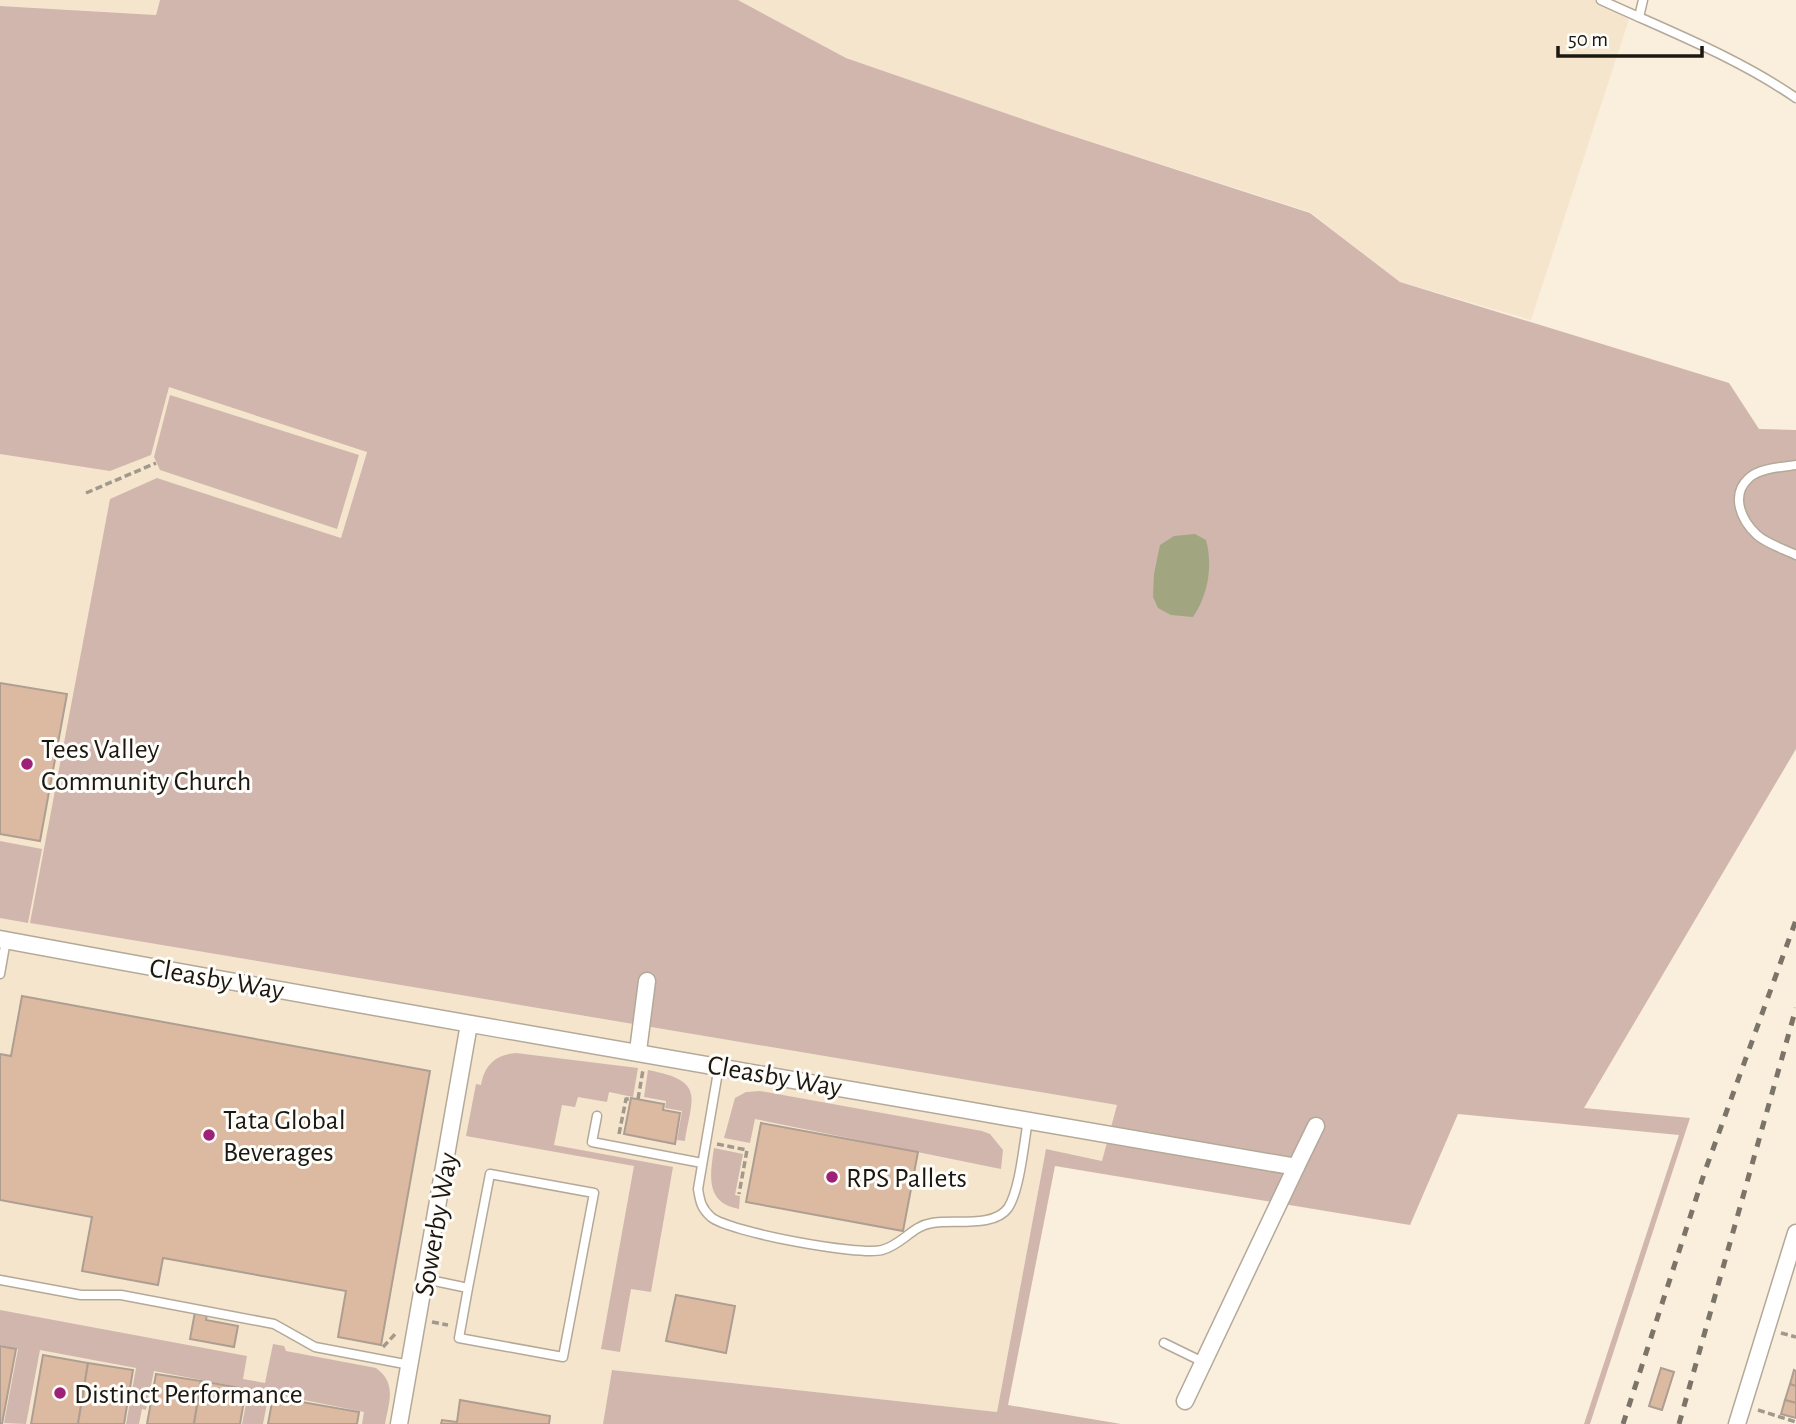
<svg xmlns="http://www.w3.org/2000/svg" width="1796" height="1424" viewBox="0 0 1796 1424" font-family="'Alegreya Sans',sans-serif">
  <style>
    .built { fill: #f5e5cd }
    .green { fill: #d1b6ae }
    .water { fill: #a1a681 }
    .building { fill: #dcbaa2; stroke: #ae9e92; stroke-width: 2 }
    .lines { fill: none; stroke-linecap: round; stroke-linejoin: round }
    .service-casing { stroke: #b4a999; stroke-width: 11 }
    .minor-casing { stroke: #b4a999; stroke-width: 19 }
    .path { stroke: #a2998c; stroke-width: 3.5; stroke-dasharray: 7 3.5; stroke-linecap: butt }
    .service { stroke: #fff; stroke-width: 8 }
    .minor { stroke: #fff; stroke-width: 16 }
    .rail { stroke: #7b7469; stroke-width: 5; stroke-dasharray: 9 9; stroke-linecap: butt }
    .poi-dot { fill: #9d2177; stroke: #fffdf9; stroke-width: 2.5 }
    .labels { text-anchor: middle; stroke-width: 6; stroke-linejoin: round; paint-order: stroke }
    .poi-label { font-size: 28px; fill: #1b1711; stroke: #fffdf9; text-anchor: start }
    .street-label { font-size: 28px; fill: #1b1711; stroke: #fffdf9 }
  </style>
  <rect width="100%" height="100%" fill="#faeedd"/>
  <g class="built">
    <path d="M 0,0 L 160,0 L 156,15 L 0,6 Z"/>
    <path d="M 738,0 L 1595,0 L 1629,19 L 1531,320 L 1400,282 L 1310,212 L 1057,131 L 846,58 Z"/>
    <path d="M 0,364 L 169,386 L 367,451 L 341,538 L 157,478 L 30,923 L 1117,1105 L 1103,1161 L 1046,1149 L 997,1412 L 613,1370 L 603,1424 L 0,1424 Z"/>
  </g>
  <g class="green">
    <path d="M 160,0 L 738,0 L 846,58 L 1057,131 L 1310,213 L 1400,282 L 1729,383 L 1759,429 L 1796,430 L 1796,749 L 1584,1108 L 1690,1118 L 1590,1424 L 1584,1424 L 1679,1135 L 1458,1114 L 1410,1225 L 1055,1166 L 1008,1405 L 1121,1424 L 603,1424 L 612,1370 L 997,1412 L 1046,1149 L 1102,1161 L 1117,1105 L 30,923 L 110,499 L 157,478 L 341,538 L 367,452 L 169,387 L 151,455 L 110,471 L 0,454 L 0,6 L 156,15 Z"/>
    <path d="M 170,395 L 359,455 L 337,529 L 160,470 L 154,457 Z"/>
    <path d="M 0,841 L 42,849 L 28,923 L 0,918 Z"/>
    <path d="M 516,1053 L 638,1068 L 633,1097 L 609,1092 L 607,1102 L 578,1097 L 575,1107 L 562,1105 L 554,1145 L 673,1167 L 651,1292 L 631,1289 L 620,1352 L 601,1349 L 634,1166 L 466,1136 L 476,1084 L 481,1085 C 485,1064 496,1055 516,1053 Z"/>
    <path d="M 648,1070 C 706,1081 692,1097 685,1141 L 677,1140 L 682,1111 L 665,1108 L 666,1101 L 644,1097 Z"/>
    <path d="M 760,1091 L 982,1131 L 990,1134 L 1003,1150 L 1001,1169 L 755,1119 L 750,1143 L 724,1138 L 735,1098 L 746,1092 Z"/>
    <path d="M 714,1148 L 743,1154 L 735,1195 L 740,1196 L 739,1209 C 705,1203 710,1175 714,1148 Z"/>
    <path d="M 0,1310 L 247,1356 L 243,1379 L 265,1383 L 273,1344 L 284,1346 L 286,1351 L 376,1368 C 397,1383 389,1402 385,1424 L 362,1424 L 364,1412 L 269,1393 L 263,1424 L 242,1424 L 249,1389 L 154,1371 L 146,1410 L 142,1409 L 139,1424 L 126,1424 L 136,1368 L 40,1350 L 26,1424 L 4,1423 L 18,1349 L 0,1345 Z"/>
  </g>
  <path class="water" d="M 1195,534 L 1206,540 C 1213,566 1208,595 1193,617 L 1171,615 L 1158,608 L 1153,597 L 1154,574 L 1160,545 L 1174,536 Z"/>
  <g class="building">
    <path d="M 0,683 L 67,694 L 40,841 L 0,834 Z"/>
    <path d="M 22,996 L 430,1071 L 381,1345 L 338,1337 L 346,1291 L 163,1258 L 158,1285 L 82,1271 L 92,1217 L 0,1200 L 0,1054 L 11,1056 Z"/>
    <path d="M 631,1098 L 664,1104 L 663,1110 L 680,1113 L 675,1144 L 624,1134 Z"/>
    <path d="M 761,1123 L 918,1152 L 903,1231 L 746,1202 Z"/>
    <path d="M 676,1295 L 735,1306 L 726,1353 L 666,1341 Z"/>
    <path d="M 195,1312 L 207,1314 L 206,1320 L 238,1326 L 234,1347 L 190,1339 Z"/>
    <path d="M 0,1346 L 16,1349 L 2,1424 L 0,1424 Z"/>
    <path d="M 43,1355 L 88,1363 L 78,1424 L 31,1424 Z"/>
    <path d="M 88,1363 L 133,1370 L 124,1424 L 78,1424 Z"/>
    <path d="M 1661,1368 L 1674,1372 L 1662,1410 L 1649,1406 Z"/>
    <path d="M 1794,1370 L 1796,1371 L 1796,1386 L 1790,1384 Z"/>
    <path d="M 156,1374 L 201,1381 L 194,1424 L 147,1424 Z"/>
    <path d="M 201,1381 L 246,1389 L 240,1424 L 194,1424 Z"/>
    <path d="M 1790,1384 L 1796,1386 L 1796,1403 L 1785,1400 Z"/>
    <path d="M 273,1397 L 359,1412 L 357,1424 L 268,1424 Z"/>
    <path d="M 460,1400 L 550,1416 L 549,1424 L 441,1424 L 442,1420 L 457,1422 Z"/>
    <path d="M 1785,1400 L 1796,1403 L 1796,1418 L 1781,1414 Z"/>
  </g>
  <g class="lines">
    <defs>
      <g id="service">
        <path d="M 1601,0 C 1666,30 1737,57 1796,98"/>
        <path d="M 1639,17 L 1643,0"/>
        <path d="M 1796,465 C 1782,467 1760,468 1749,478 C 1730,495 1741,520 1757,535 C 1767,544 1784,549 1796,555"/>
        <path d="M 0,974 L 6,940"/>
        <path d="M 719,1066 L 698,1189 C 700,1201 701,1208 711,1217 C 729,1232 858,1256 882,1250 C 902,1245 912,1226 932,1223 C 953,1219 994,1228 1008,1208 C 1020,1190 1024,1142 1028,1120"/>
        <path d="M 597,1116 L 592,1142 L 702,1163"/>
        <path d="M 425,1279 L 468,1288 L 490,1174 L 594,1193 L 563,1357 L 459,1338 L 468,1288"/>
        <path d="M 0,1280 L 81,1295 L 121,1295 L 274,1324 L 315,1347 L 410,1365"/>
        <path d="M 1164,1343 L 1203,1362"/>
      </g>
      <g id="minor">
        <path d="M 0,939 C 431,1019 864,1092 1296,1167 L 1185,1401"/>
        <path d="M 638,1051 L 647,981"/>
        <path d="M 1296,1167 L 1316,1126"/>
        <path d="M 399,1424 L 469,1024"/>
        <path d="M 1737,1424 L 1796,1233"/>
      </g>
    </defs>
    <use href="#service" class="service-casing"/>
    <use href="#minor" class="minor-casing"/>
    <g class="path">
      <path d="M 86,493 L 156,463"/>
      <path d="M 638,1099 L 643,1070"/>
      <path d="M 619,1134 L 626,1099 L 631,1099"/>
      <path d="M 717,1144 L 747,1150 L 739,1194"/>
      <path d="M 432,1322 L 448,1325"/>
      <path d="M 1781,1333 L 1796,1337"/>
      <path d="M 383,1347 L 397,1332"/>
      <path d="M 1758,1410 L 1796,1422"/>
    </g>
    <use href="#service" class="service"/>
    <use href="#minor" class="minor"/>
    <g class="rail">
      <path d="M 1623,1424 L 1705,1171 L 1796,920"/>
      <path d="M 1679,1424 L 1796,1008"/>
    </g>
  </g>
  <g class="poi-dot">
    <circle cx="27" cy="764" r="7"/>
    <circle cx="209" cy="1135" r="7"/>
    <circle cx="832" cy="1177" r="7"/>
    <circle cx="60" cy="1393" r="7"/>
  </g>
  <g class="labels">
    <g class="poi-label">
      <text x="41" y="758">Tees Valley<tspan x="41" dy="32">Community Church</tspan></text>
      <text x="223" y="1129">Tata Global<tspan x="223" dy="32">Beverages</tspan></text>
      <text x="846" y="1187">RPS Pallets</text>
      <text x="74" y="1403">Distinct Performance</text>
    </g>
    <g class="street-label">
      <text transform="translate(217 978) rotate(10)" y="10">Cleasby Way</text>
      <text transform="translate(775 1075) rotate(10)" y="10">Cleasby Way</text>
      <text transform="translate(435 1224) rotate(-80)" y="10">Sowerby Way</text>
    </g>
  </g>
  <path d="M1558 46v10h144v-10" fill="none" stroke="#1b1711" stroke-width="3.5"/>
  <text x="1568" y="46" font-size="21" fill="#1b1711" stroke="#fffdf9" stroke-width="5" paint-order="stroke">50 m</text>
</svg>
